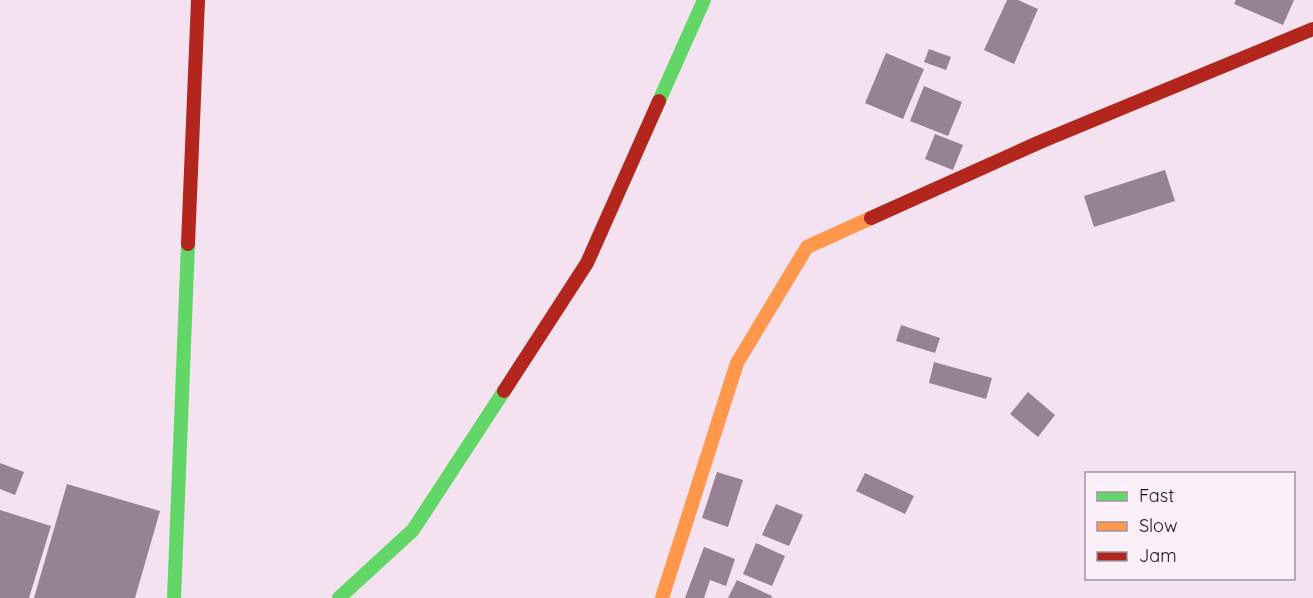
<svg xmlns="http://www.w3.org/2000/svg" width="1313" height="598" viewBox="0 0 1313 598" font-family="Quicksand,sans-serif">
  <style>
    .building { fill: #968293 }
    .lines { fill: none; stroke-linecap: round; stroke-linejoin: round }
    .fast { stroke: #63d668; stroke-width: 14 }
    .slow { stroke: #ff974d; stroke-width: 14 }
    .jam { stroke: #b3261e; stroke-width: 14 }
  </style>
  <rect width="100%" height="100%" fill="#f4e2f0"/>
  <g class="building">
    <path d="M 1007,0 L 1018,0 L 1038,9 L 1014,64 L 984,50 Z"/>
    <path d="M 1236,0 L 1294,0 L 1283,25 L 1234,4 Z"/>
    <path d="M 929,49 L 951,57 L 946,70 L 924,62 Z"/>
    <path d="M 886,53 L 924,69 L 903,119 L 865,103 Z"/>
    <path d="M 924,86 L 962,102 L 948,136 L 910,121 Z"/>
    <path d="M 935,134 L 963,145 L 953,170 L 925,159 Z"/>
    <path d="M 1165,170 L 1175,201 L 1094,227 L 1084,196 Z"/>
    <path d="M 901,325 L 940,338 L 935,353 L 896,341 Z"/>
    <path d="M 934,362 L 992,378 L 986,399 L 929,383 Z"/>
    <path d="M 1028,392 L 1055,415 L 1038,437 L 1010,414 Z"/>
    <path d="M 0,463 L 24,472 L 15,495 L 0,489 Z"/>
    <path d="M 717,472 L 743,480 L 728,527 L 702,518 Z"/>
    <path d="M 865,473 L 914,496 L 905,514 L 856,491 Z"/>
    <path d="M 67,484 L 160,511 L 135,598 L 34,598 Z"/>
    <path d="M 776,504 L 803,515 L 789,546 L 762,535 Z"/>
    <path d="M 0,510 L 51,526 L 29,598 L 0,598 Z"/>
    <path d="M 756,543 L 785,556 L 772,586 L 743,574 Z"/>
    <path d="M 704,547 L 735,559 L 726,586 L 710,580 L 704,598 L 685,598 Z"/>
    <path d="M 737,580 L 772,596 L 771,598 L 728,598 Z"/>
  </g>
  <g class="lines">
    <g class="fast">
      <path d="M 659,101 L 704,0"/>
      <path d="M 174,598 L 188,244"/>
      <path d="M 339,598 L 413,530 L 504,391"/>
    </g>
    <path class="slow" d="M 662,598 L 737,363 L 807,247 L 871,218"/>
    <g class="jam">
      <path d="M 871,218 L 1040,142 L 1313,29"/>
      <path d="M 188,244 L 198,0"/>
      <path d="M 504,391 L 587,263 L 659,101"/>
    </g>
  </g>
  <rect x="1085" y="472" width="210" height="108" fill="#fbeff8" stroke="#a394a0" stroke-width="1.5"/>
  <rect x="1097" y="492" width="30" height="9" fill="#63d668" stroke="#a394a0" stroke-width="1.5"/>
  <text x="1139" y="502" font-size="18" fill="#200c1d">Fast</text>
  <rect x="1097" y="522" width="30" height="9" fill="#ff974d" stroke="#a394a0" stroke-width="1.5"/>
  <text x="1139" y="532" font-size="18" fill="#200c1d">Slow</text>
  <rect x="1097" y="552" width="30" height="9" fill="#b3261e" stroke="#a394a0" stroke-width="1.5"/>
  <text x="1139" y="562" font-size="18" fill="#200c1d">Jam</text>
</svg>
